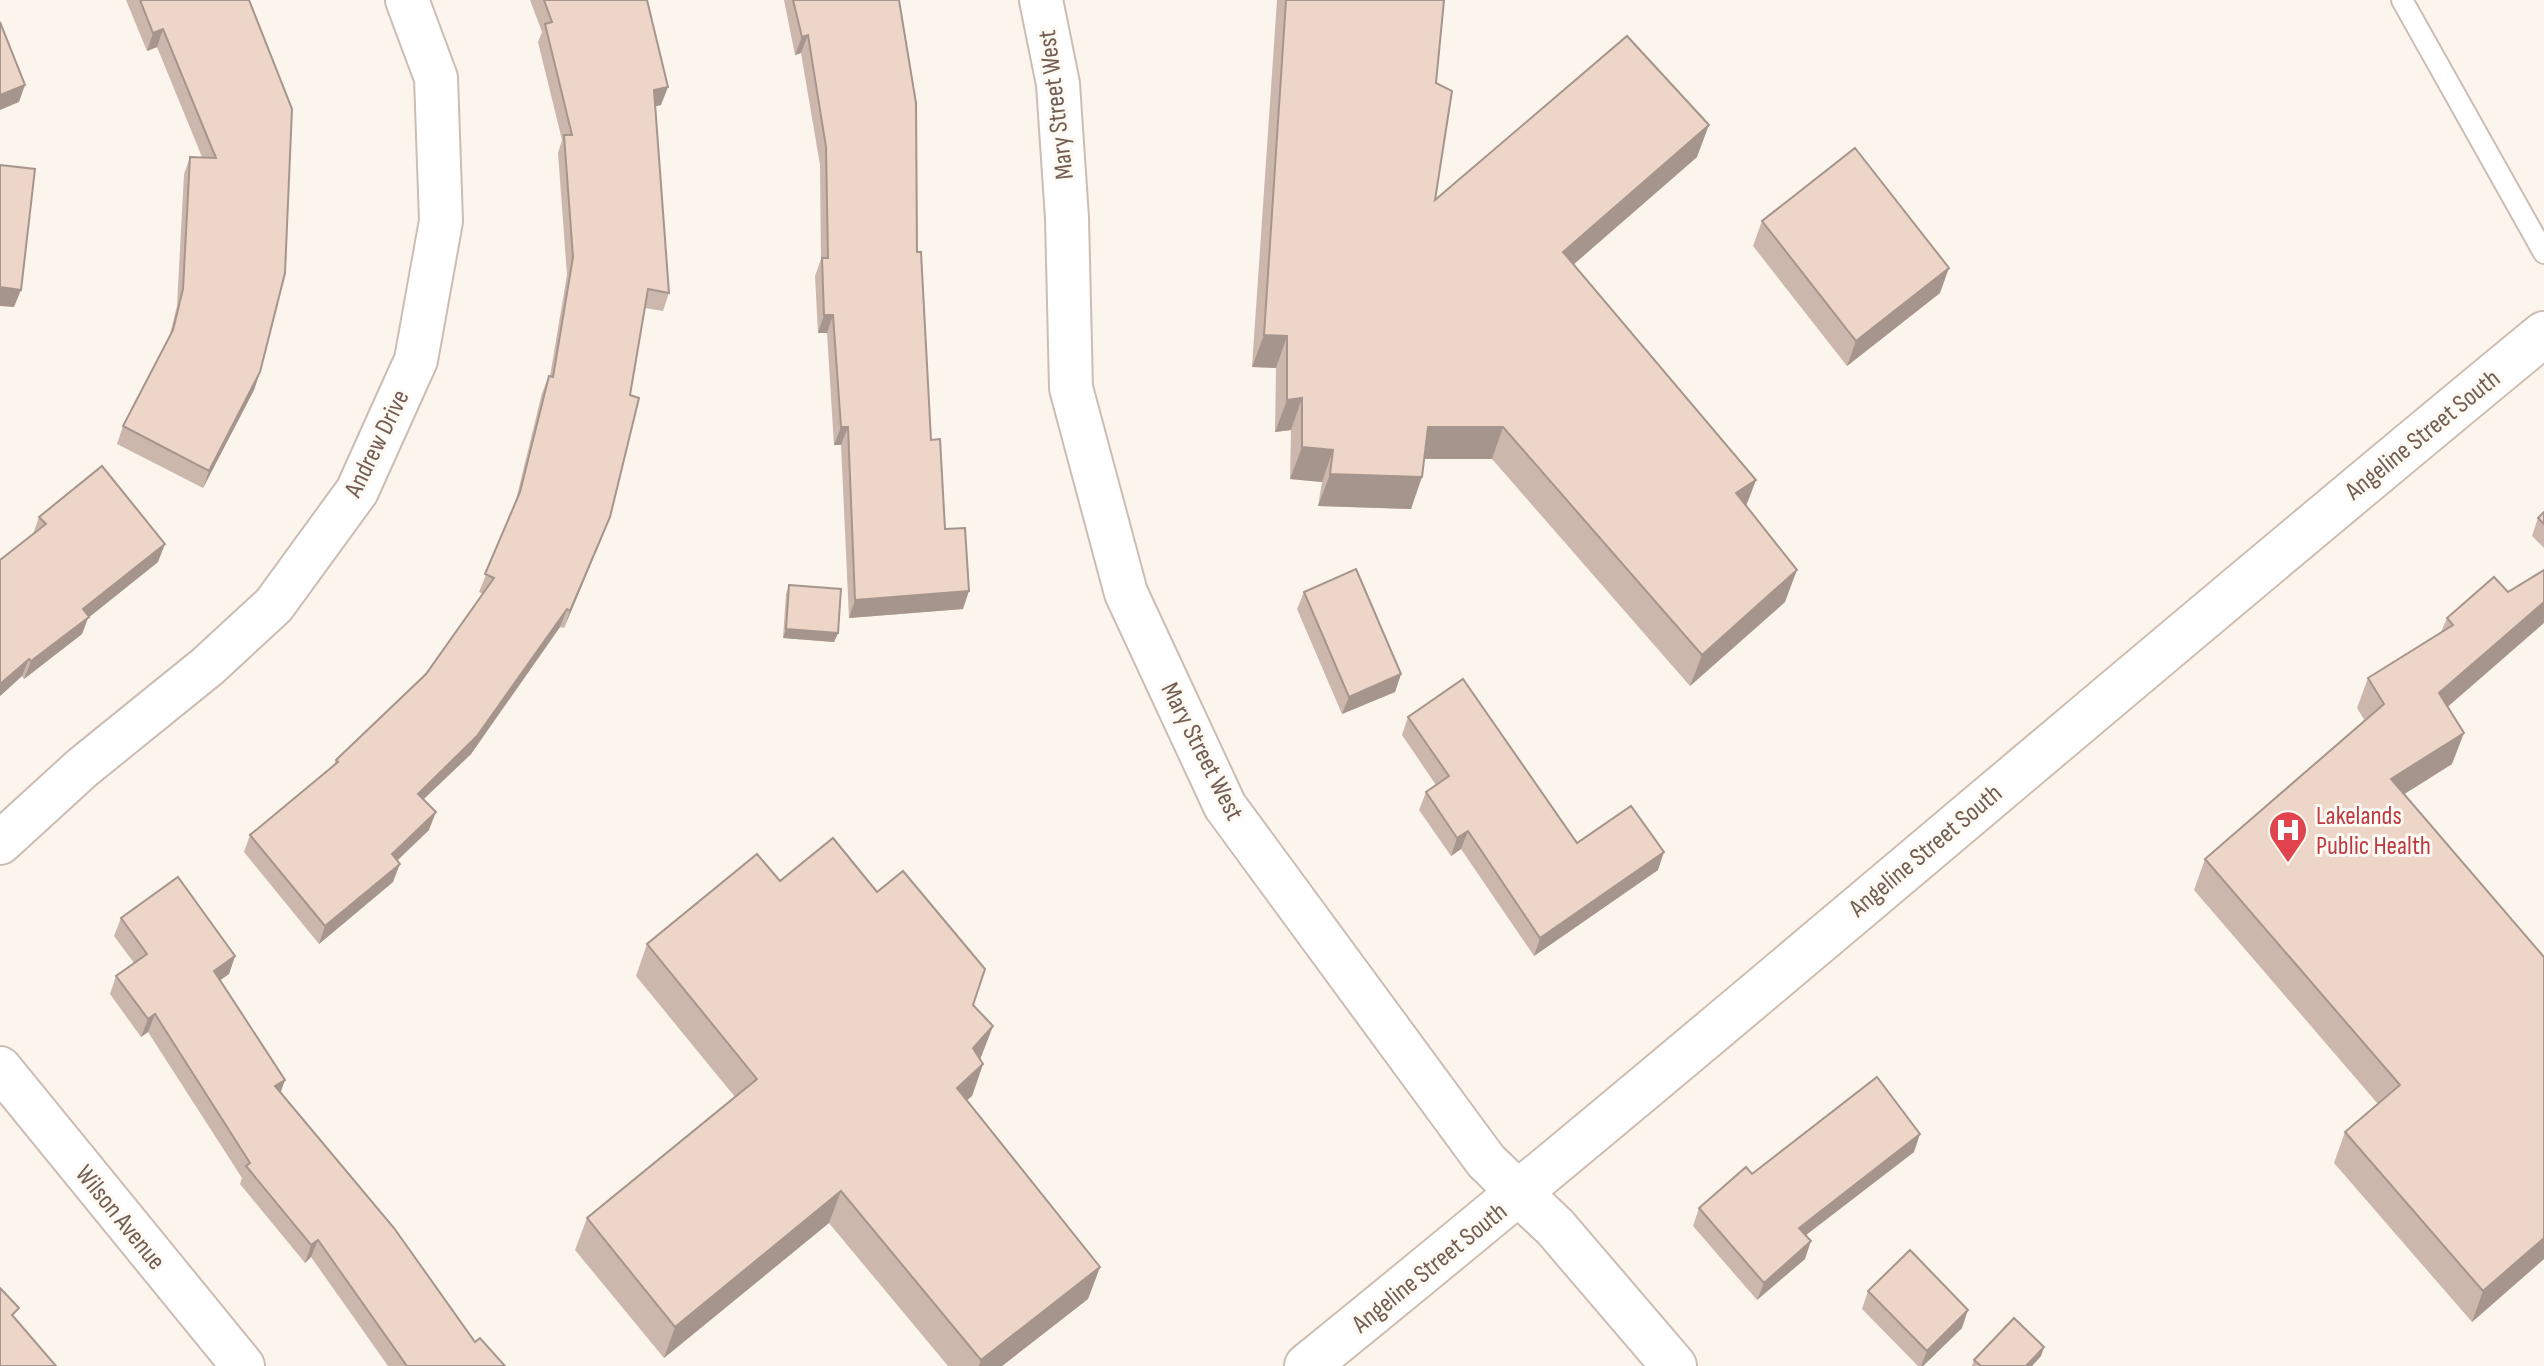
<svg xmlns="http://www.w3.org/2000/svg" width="2544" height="1366" viewBox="0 0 2544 1366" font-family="'Sofia Sans Condensed',sans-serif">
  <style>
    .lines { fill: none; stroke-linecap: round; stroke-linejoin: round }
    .service-casing { stroke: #ccbdb4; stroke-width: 24 }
    .minor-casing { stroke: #ccbdb4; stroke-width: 46 }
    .tertiary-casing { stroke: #ccbdb4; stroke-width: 48 }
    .secondary-casing { stroke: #cebeb2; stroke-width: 48 }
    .service { stroke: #fff; stroke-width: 20 }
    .minor { stroke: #fff; stroke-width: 42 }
    .tertiary { stroke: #fff; stroke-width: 44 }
    .secondary { stroke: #fff; stroke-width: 44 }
    .wall { fill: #ccb7ac }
    .shaded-wall { fill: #a6958c }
    .building { fill: #edd5c8; stroke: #a6958c; stroke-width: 2 }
    .labels { text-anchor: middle; stroke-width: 6; stroke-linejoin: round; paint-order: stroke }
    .street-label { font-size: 26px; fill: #745d52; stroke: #fdf9f3 }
    .health-label { font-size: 26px; fill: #be3a42; stroke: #fdf9f3; text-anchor: start }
  </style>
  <rect width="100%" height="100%" fill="#fbf5ed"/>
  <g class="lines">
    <defs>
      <path id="service" d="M 2402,0 L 2544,253"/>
      <g id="minor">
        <path d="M 1041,0 L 1058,84 L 1067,218 L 1071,388 L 1126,593 L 1225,806 L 1486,1161 L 1520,1194"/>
        <path d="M 0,843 L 82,768 L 208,666 L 274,605 L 357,491 L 416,360 L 441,221 L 436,78 L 407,0"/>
        <path d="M 0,1068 L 243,1366"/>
      </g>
      <path id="tertiary" d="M 1520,1194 L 1555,1227 L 1674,1366"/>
      <path id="secondary" d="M 1307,1366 C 1724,1028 2129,675 2544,334"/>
    </defs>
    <use href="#service" class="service-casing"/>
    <use href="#minor" class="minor-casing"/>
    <use href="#tertiary" class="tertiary-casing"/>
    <use href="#secondary" class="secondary-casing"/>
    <use href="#service" class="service"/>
    <use href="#minor" class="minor"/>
    <use href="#tertiary" class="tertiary"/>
    <use href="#secondary" class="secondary"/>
  </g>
  <g class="wall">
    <path d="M 126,0 L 249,0 L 260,372 L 254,390 L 203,488 L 117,444 L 123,426 L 169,338 L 177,306 L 184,174 L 190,157 L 202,157 L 157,47 L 147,51 Z"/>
    <path d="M 530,0 L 647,0 L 661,105 L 655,106 L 669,293 L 663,311 L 645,308 L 603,535 L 564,628 L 560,627 L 471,754 L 423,800 L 429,830 L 397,861 L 393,882 L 319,944 L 244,852 L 250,835 L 334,765 L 336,760 L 426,674 L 483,594 L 479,592 L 515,504 L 542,393 L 549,376 L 550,376 L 567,275 L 558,153 L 562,140 L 538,42 L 542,32 Z"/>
    <path d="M 784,0 L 899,0 L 931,440 L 945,529 L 963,609 L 849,618 L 841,445 L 834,445 L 827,333 L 818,333 L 815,276 L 821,259 L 820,165 L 801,53 L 795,55 Z"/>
    <path d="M 1277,0 L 1444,0 L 1436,83 L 1435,200 L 1697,157 L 1573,265 L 1756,480 L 1746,506 L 1785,602 L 1690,686 L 1492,459 L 1424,459 L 1411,509 L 1318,506 L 1322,482 L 1290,479 L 1291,430 L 1275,432 L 1276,368 L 1252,367 Z"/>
    <path d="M 1762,221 L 1940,293 L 1847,366 L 1753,246 Z"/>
    <path d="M 2544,512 L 2544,548 L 2532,536 L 2538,518 Z"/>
    <path d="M 39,517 L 158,562 L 88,618 L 82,634 L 24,679 L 22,676 L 0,696 L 0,560 L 33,534 Z"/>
    <path d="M 2494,577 L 2447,707 L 2452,764 L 2404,794 L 2544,957 L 2544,1259 L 2472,1322 L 2334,1163 L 2345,1132 L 2378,1104 L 2194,890 L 2205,859 L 2365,721 L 2357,708 L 2368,678 L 2441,632 L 2447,618 Z"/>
    <path d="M 789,585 L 838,633 L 834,642 L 783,638 L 786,594 Z"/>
    <path d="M 1304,592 L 1401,674 L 1395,692 L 1342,714 L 1297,609 Z"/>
    <path d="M 1408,717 L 1577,843 L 1658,870 L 1534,956 L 1461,849 L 1451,856 L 1419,810 L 1426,792 L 1436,785 L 1402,735 Z"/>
    <path d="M 780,881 L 877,892 L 973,1005 L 993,1026 L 980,1059 L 983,1064 L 972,1096 L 967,1100 L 1100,1267 L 1088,1299 L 1002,1366 L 948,1366 L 829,1223 L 664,1358 L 575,1250 L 587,1218 L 735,1097 L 636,976 L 647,944 Z"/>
    <path d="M 121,918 L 235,956 L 229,974 L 220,980 L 280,1093 L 475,1342 L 505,1366 L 388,1366 L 311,1257 L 305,1263 L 240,1184 L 242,1178 L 148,1032 L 141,1037 L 110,994 L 116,976 L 134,963 L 114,936 Z"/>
    <path d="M 1914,1152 L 1806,1235 L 1805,1259 L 1757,1300 L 1693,1226 L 1699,1208 L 1752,1174 Z"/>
    <path d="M 1868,1291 L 1962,1328 L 1923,1366 L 1918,1366 L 1862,1309 Z"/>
    <path d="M 2041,1356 L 2032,1366 L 1972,1366 L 1974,1360 Z"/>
  </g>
  <g class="shaded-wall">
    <path d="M 163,29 L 157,47 L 147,51 L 153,33 Z"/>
    <path d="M 808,35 L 801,53 L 795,55 L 802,37 Z"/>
    <path d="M 25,85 L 19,102 L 0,110 L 0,95 Z"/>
    <path d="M 668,87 L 661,105 L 648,108 L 654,90 Z"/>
    <path d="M 1709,125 L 1697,157 L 1551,284 L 1563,252 Z"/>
    <path d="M 1949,268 L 1940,293 L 1847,366 L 1856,341 Z"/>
    <path d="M 0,287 L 21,290 L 14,307 L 0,306 Z"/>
    <path d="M 824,315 L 833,315 L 827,333 L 818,333 Z"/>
    <path d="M 1264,335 L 1287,336 L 1276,368 L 1252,367 Z"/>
    <path d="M 260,372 L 254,390 L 203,488 L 209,471 Z"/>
    <path d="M 1302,398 L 1291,430 L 1275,432 L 1287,400 Z"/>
    <path d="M 841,427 L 848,427 L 841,445 L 834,445 Z"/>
    <path d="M 1428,427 L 1503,427 L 1492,459 L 1416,459 Z"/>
    <path d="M 1302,447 L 1333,450 L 1322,482 L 1290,479 Z"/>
    <path d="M 1330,474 L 1422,477 L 1411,509 L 1318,506 Z"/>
    <path d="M 1756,480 L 1744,511 L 1736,493 Z"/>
    <path d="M 610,517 L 603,535 L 564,628 L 570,611 Z"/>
    <path d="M 165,544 L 158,562 L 88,618 L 82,634 L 24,679 L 31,661 L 83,609 Z"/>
    <path d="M 1797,570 L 1785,602 L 1690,686 L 1702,655 Z"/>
    <path d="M 969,591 L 963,609 L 849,618 L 855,600 Z"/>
    <path d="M 2544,602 L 2544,623 L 2428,724 L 2439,693 Z"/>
    <path d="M 567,609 L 560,627 L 471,754 L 411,811 L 418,794 Z"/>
    <path d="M 786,629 L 838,633 L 834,642 L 783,638 Z"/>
    <path d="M 29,659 L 22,676 L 0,696 L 0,684 Z"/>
    <path d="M 1401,674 L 1395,692 L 1342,714 L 1349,697 Z"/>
    <path d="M 2464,733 L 2452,764 L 2379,810 L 2391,779 Z"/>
    <path d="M 436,812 L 429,830 L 385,872 L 392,854 Z"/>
    <path d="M 1468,831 L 1461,849 L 1451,856 L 1457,838 Z"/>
    <path d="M 1664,852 L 1658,870 L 1534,956 L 1540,938 Z"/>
    <path d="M 400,864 L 393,882 L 319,944 L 325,926 Z"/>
    <path d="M 235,956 L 229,974 L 208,989 L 214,971 Z"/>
    <path d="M 155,1014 L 148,1032 L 141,1037 L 148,1019 Z"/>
    <path d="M 993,1026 L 981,1057 L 962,1080 L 973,1048 Z"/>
    <path d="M 983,1064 L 972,1096 L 945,1119 L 957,1088 Z"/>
    <path d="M 285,1080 L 279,1097 L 275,1086 Z"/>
    <path d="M 1920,1134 L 1914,1152 L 1793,1245 L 1799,1228 Z"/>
    <path d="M 841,1191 L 829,1223 L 664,1358 L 675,1327 Z"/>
    <path d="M 2544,1238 L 2544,1259 L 2472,1322 L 2483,1291 Z"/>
    <path d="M 318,1240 L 311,1257 L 305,1263 L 311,1245 Z"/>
    <path d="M 1811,1241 L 1805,1259 L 1757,1300 L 1764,1283 Z"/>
    <path d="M 1100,1267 L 1088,1299 L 1002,1366 L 979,1366 L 981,1360 Z"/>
    <path d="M 1968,1310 L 1962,1328 L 1923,1366 L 1921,1366 L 1927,1351 Z"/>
    <path d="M 2044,1347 L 2041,1356 L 2032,1366 L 2026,1366 Z"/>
  </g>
  <g class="building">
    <path d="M 140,0 L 249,0 L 292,109 L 285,273 L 260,372 L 209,471 L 123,426 L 173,330 L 183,289 L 190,157 L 216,158 L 163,29 L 153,33 Z"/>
    <path d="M 544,0 L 647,0 L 668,87 L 654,90 L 669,293 L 648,289 L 630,395 L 639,398 L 610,517 L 570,611 L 567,609 L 477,736 L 418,794 L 436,812 L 392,854 L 400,864 L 325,926 L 250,835 L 338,762 L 336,760 L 426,674 L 494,578 L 485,574 L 520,492 L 549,376 L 553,377 L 573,257 L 564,135 L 572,135 L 545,24 L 552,22 Z"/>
    <path d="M 793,0 L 899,0 L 916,103 L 917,252 L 921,252 L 931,440 L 940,439 L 945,529 L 965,528 L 969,591 L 855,600 L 848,427 L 841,427 L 833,315 L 824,315 L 822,258 L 828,258 L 826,147 L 808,35 L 802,37 Z"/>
    <path d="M 1286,0 L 1444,0 L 1436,83 L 1452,91 L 1435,200 L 1627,36 L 1709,125 L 1563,252 L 1756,480 L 1736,493 L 1797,570 L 1702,655 L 1503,427 L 1428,427 L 1422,477 L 1330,474 L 1333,450 L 1302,447 L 1302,398 L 1287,400 L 1287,336 L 1264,335 Z"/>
    <path d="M 0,22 L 25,85 L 0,95 Z"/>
    <path d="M 1855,148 L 1949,268 L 1856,341 L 1762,221 Z"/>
    <path d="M 0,165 L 35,169 L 21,290 L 0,287 Z"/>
    <path d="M 102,466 L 165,544 L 83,609 L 89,617 L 31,661 L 29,659 L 0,684 L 0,560 L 46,524 L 39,517 Z"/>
    <path d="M 2544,512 L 2544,524 L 2538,518 Z"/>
    <path d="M 1356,569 L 1401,674 L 1349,697 L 1304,592 Z"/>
    <path d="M 2544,570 L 2544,602 L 2439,693 L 2464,733 L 2391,779 L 2544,957 L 2544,1238 L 2483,1291 L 2345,1132 L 2400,1085 L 2205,859 L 2384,704 L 2368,678 L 2453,625 L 2447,618 L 2494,577 L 2508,592 Z"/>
    <path d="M 789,585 L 841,589 L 838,633 L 786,629 Z"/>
    <path d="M 1463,679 L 1577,843 L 1631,806 L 1664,852 L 1540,938 L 1468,831 L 1457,838 L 1426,792 L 1449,776 L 1408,717 Z"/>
    <path d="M 833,838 L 877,892 L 903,871 L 985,969 L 973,1005 L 993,1026 L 973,1048 L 983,1064 L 957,1088 L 1100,1267 L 981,1360 L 841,1191 L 675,1327 L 587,1218 L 757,1079 L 647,944 L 757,854 L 780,881 Z"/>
    <path d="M 178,877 L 235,956 L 214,971 L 285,1080 L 275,1086 L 394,1228 L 475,1342 L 480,1338 L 505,1366 L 407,1366 L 318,1240 L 311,1245 L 246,1166 L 250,1163 L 155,1014 L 148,1019 L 116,976 L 147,954 L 121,918 Z"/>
    <path d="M 1877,1077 L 1920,1134 L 1799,1228 L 1811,1241 L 1764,1283 L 1699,1208 L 1746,1167 L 1752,1174 Z"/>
    <path d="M 1910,1250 L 1968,1310 L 1927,1351 L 1868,1291 Z"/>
    <path d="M 0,1288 L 19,1308 L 12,1315 L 56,1366 L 0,1366 Z"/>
    <path d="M 2014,1318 L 2044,1347 L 2026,1366 L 1981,1366 L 1974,1360 Z"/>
  </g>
  <defs>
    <symbol id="hospital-pin" viewBox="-11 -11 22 30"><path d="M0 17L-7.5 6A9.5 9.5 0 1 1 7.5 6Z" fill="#e0444e" stroke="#fdf9f3"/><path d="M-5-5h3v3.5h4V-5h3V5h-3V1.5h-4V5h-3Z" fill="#fff"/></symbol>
  </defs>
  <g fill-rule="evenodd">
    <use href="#hospital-pin" x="2266" y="808" width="44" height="60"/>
  </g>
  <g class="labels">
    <g class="street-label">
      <text transform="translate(1055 105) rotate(-97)" y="9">Mary Street West</text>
      <text transform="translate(2422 434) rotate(-39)" y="9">Angeline Street South</text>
      <text transform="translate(376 443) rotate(-64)" y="9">Andrew Drive</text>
      <text transform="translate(1203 751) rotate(63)" y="9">Mary Street West</text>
      <text transform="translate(1925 850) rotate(-40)" y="9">Angeline Street South</text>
      <text transform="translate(121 1217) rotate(51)" y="9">Wilson Avenue</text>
      <text transform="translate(1429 1267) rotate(-39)" y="9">Angeline Street South</text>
    </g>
    <g class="health-label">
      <text x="2316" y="824">Lakelands<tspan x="2316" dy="30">Public Health</tspan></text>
    </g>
  </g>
</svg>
